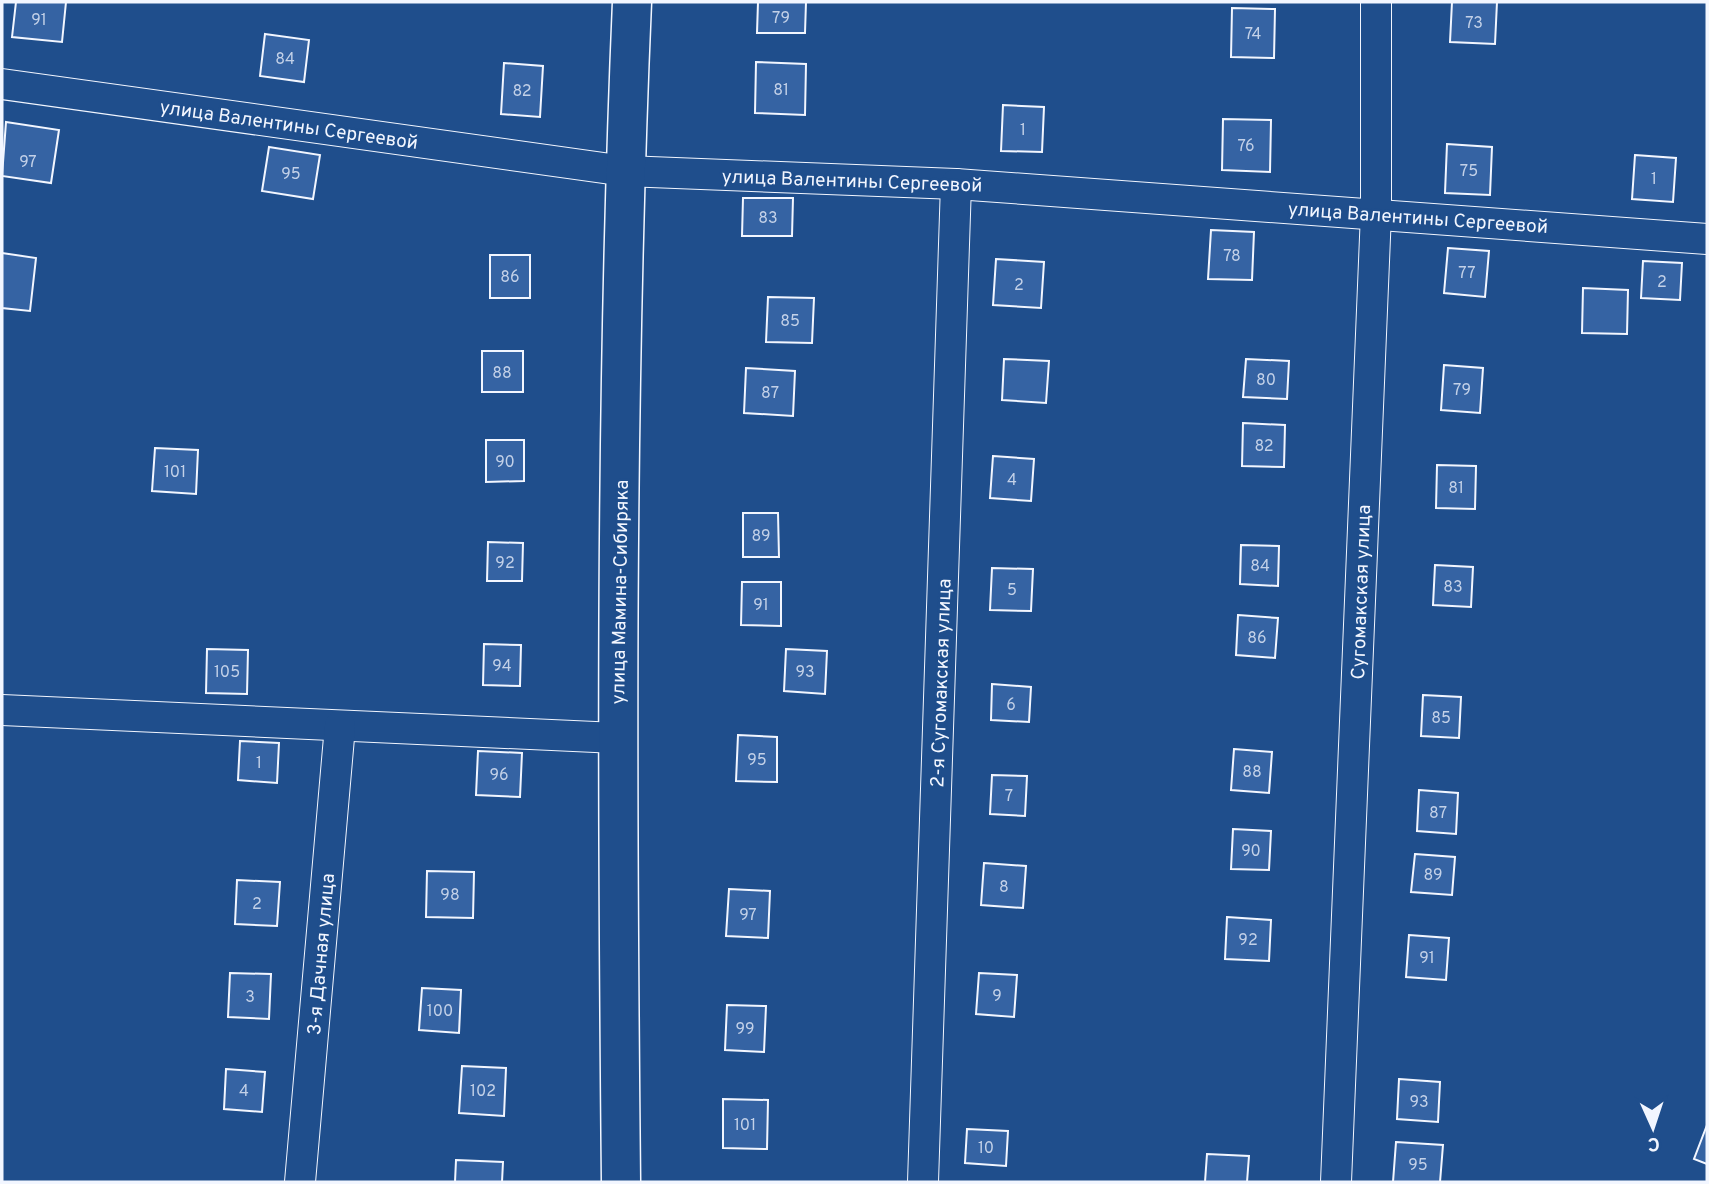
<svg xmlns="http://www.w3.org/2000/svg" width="1709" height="1184" viewBox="0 0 1709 1184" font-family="Overpass,sans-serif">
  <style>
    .building { fill: #3563a3; stroke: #f2f6ff; stroke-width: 2 }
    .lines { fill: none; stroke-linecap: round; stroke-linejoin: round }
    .minor-casing { stroke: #f2f6ff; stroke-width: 32 }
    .primary-casing { stroke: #f2f6ff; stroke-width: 41 }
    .minor { stroke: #1f4e8c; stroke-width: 30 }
    .primary { stroke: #1f4e8c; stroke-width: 38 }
    .labels { text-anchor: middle; stroke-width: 5; stroke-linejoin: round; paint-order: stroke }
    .number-label { font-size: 16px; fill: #c3d1e8 }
    .street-label { font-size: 19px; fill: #f2f6ff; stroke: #1f4e8c }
  </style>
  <rect width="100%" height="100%" fill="#1f4e8c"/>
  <g class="building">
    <path d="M 16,2 L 66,2 L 62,42 L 12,37 Z"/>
    <path d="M 758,2 L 806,2 L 805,33 L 757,33 Z"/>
    <path d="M 1452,2 L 1497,2 L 1495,44 L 1450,42 Z"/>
    <path d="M 1232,8 L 1275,9 L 1274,58 L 1231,57 Z"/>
    <path d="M 265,34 L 309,40 L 304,82 L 260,76 Z"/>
    <path d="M 756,62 L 806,64 L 805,115 L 755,113 Z"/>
    <path d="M 504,63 L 543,66 L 540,117 L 501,114 Z"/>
    <path d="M 1003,105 L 1044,107 L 1042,152 L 1001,151 Z"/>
    <path d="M 1223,119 L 1271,120 L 1270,172 L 1222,170 Z"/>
    <path d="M 6,122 L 59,130 L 51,183 L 2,176 Z"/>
    <path d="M 1447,144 L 1492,147 L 1490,195 L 1445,193 Z"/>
    <path d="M 269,147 L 320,155 L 313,199 L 262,191 Z"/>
    <path d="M 1635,155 L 1676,158 L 1673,202 L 1632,199 Z"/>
    <path d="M 743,198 L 793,198 L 792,236 L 742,236 Z"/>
    <path d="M 1211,230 L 1254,232 L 1252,280 L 1208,279 Z"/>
    <path d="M 1448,248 L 1489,251 L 1485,297 L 1444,293 Z"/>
    <path d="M 2,253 L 36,258 L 30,311 L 2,308 Z"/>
    <rect x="490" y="255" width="40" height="43"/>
    <path d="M 996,259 L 1044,262 L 1041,308 L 993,305 Z"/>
    <path d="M 1643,261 L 1682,263 L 1680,300 L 1641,298 Z"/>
    <path d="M 1583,288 L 1628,290 L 1627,334 L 1582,333 Z"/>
    <path d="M 768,297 L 814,298 L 812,343 L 766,342 Z"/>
    <rect x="482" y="351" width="41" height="41"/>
    <path d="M 1004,359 L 1049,361 L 1046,403 L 1002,400 Z"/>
    <path d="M 1246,359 L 1289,361 L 1287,399 L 1243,397 Z"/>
    <path d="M 1444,365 L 1483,368 L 1480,413 L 1441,410 Z"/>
    <path d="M 746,368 L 795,371 L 793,416 L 744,413 Z"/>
    <path d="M 1243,423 L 1285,425 L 1284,467 L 1242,466 Z"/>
    <path d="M 486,440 L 524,440 L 524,481 L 486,482 Z"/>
    <path d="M 155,448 L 198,450 L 196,494 L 152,491 Z"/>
    <path d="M 993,456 L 1034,459 L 1031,501 L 990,498 Z"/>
    <path d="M 1437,465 L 1476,466 L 1475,509 L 1436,508 Z"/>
    <path d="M 743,513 L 778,513 L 779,557 L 743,557 Z"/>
    <path d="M 488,542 L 523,543 L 522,581 L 487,581 Z"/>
    <path d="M 1241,545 L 1279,546 L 1278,586 L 1240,584 Z"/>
    <path d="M 1435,565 L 1473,567 L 1471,607 L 1433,605 Z"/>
    <path d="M 992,568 L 1033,569 L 1031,611 L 990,610 Z"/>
    <path d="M 742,582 L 781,582 L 781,626 L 741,625 Z"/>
    <path d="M 1238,615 L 1278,618 L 1275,658 L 1236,655 Z"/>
    <path d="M 484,644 L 521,645 L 520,686 L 483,685 Z"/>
    <path d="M 207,649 L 248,650 L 247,694 L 206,693 Z"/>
    <path d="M 786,649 L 827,651 L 825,694 L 784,691 Z"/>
    <path d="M 992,684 L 1031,687 L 1029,722 L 991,720 Z"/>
    <path d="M 1423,695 L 1461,697 L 1459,738 L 1421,736 Z"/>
    <path d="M 738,735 L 777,737 L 777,782 L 736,781 Z"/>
    <path d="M 240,741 L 279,743 L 277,783 L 238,780 Z"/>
    <path d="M 1234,749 L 1272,752 L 1269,793 L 1231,790 Z"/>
    <path d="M 478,751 L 522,753 L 520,797 L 476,795 Z"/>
    <path d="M 992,775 L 1027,776 L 1025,816 L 990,814 Z"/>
    <path d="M 1419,790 L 1458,793 L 1456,834 L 1417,831 Z"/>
    <path d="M 1233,829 L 1271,831 L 1269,870 L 1231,869 Z"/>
    <path d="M 1415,854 L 1455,857 L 1452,895 L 1411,892 Z"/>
    <path d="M 984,863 L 1026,866 L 1023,908 L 981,905 Z"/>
    <path d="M 427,871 L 474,872 L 473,918 L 426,917 Z"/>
    <path d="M 237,880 L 280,882 L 277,926 L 235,924 Z"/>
    <path d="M 729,889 L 770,891 L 768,938 L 726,936 Z"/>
    <path d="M 1227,917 L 1271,920 L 1269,961 L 1225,959 Z"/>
    <path d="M 1409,935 L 1449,938 L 1446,980 L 1406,977 Z"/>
    <path d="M 230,973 L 271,974 L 269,1019 L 228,1017 Z"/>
    <path d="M 979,973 L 1017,975 L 1014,1017 L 976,1014 Z"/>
    <path d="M 422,988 L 461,990 L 459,1033 L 419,1030 Z"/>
    <path d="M 727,1005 L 766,1006 L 764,1052 L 725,1050 Z"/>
    <path d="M 462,1066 L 506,1068 L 504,1116 L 459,1113 Z"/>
    <path d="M 226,1069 L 265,1072 L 262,1112 L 224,1109 Z"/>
    <path d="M 1399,1079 L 1440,1082 L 1438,1122 L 1397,1119 Z"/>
    <path d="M 723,1099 L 768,1100 L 767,1149 L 723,1148 Z"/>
    <path d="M 1707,1125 L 1707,1164 L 1694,1159 Z"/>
    <path d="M 967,1129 L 1008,1131 L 1006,1166 L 965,1163 Z"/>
    <path d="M 1396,1142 L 1443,1145 L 1440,1182 L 1393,1182 Z"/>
    <path d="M 1207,1154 L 1249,1156 L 1247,1182 L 1205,1182 Z"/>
    <path d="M 456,1160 L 503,1162 L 502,1182 L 455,1182 Z"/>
  </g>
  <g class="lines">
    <defs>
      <g id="minor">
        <path d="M 2,84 L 625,171 L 956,184 L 1707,239"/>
        <path d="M 2,710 L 617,738"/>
        <path d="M 300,1182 L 340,726"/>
        <path d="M 923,1182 L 956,184"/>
        <path d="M 1336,1182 L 1376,213 L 1376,2"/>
      </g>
      <path id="primary" d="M 621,1182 C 617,789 615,395 632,2"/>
    </defs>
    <use href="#minor" class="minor-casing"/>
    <use href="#primary" class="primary-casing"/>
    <use href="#minor" class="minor"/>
    <use href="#primary" class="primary"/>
  </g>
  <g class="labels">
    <g class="number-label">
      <text x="781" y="23">79</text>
      <text x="39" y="25">91</text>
      <text x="1474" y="28">73</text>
      <text x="1253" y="39">74</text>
      <text x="285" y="64">84</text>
      <text x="781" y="95">81</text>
      <text x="522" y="96">82</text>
      <text x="1023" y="135">1</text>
      <text x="1246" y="151">76</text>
      <text x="28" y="167">97</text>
      <text x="1469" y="176">75</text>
      <text x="291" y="179">95</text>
      <text x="1654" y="184">1</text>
      <text x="768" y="223">83</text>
      <text x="1232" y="261">78</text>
      <text x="1467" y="278">77</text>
      <text x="510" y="282">86</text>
      <text x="1662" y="287">2</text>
      <text x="1019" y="290">2</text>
      <text x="790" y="326">85</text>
      <text x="502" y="378">88</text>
      <text x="1266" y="385">80</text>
      <text x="1462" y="395">79</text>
      <text x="770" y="398">87</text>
      <text x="1264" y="451">82</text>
      <text x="505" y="467">90</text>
      <text x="175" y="477">101</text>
      <text x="1012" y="485">4</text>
      <text x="1456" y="493">81</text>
      <text x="761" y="541">89</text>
      <text x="505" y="568">92</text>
      <text x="1260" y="571">84</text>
      <text x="1453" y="592">83</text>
      <text x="1012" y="595">5</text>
      <text x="761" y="610">91</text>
      <text x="1257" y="643">86</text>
      <text x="502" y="671">94</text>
      <text x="227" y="677">105</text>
      <text x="805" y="677">93</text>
      <text x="1011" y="710">6</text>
      <text x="1441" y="723">85</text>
      <text x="757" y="765">95</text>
      <text x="259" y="768">1</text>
      <text x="1252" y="777">88</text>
      <text x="499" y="780">96</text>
      <text x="1009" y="801">7</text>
      <text x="1438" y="818">87</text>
      <text x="1251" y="856">90</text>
      <text x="1433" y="880">89</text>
      <text x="1004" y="892">8</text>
      <text x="450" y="900">98</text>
      <text x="257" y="909">2</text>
      <text x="748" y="920">97</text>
      <text x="1248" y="945">92</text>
      <text x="1427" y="963">91</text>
      <text x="997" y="1001">9</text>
      <text x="250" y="1002">3</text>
      <text x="440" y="1016">100</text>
      <text x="745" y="1034">99</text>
      <text x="244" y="1096">4</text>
      <text x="483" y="1096">102</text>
      <text x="1419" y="1107">93</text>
      <text x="745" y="1130">101</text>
      <text x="986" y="1153">10</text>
      <text x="1418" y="1170">95</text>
    </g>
    <g class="street-label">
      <text transform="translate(289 124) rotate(8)" y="7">улица Валентины Сергеевой</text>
      <text transform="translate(852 180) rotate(2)" y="7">улица Валентины Сергеевой</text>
      <text transform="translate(1418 217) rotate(4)" y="7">улица Валентины Сергеевой</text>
      <text transform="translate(619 592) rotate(-89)" y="7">улица Мамина-Сибиряка</text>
      <text transform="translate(1360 592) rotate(-88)" y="7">Сугомакская улица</text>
      <text transform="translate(940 683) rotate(-88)" y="7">2-я Сугомакская улица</text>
      <text transform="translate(320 954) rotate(-85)" y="7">3-я Дачная улица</text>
    </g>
  </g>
  <rect width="1709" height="1184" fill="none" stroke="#f2f6ff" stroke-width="7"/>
  <g transform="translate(1653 1128) rotate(177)" stroke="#1f4e8c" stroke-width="5" paint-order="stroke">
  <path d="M0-5L12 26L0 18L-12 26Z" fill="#f2f6ff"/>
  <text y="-10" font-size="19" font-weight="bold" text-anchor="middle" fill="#f2f6ff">С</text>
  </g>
</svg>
